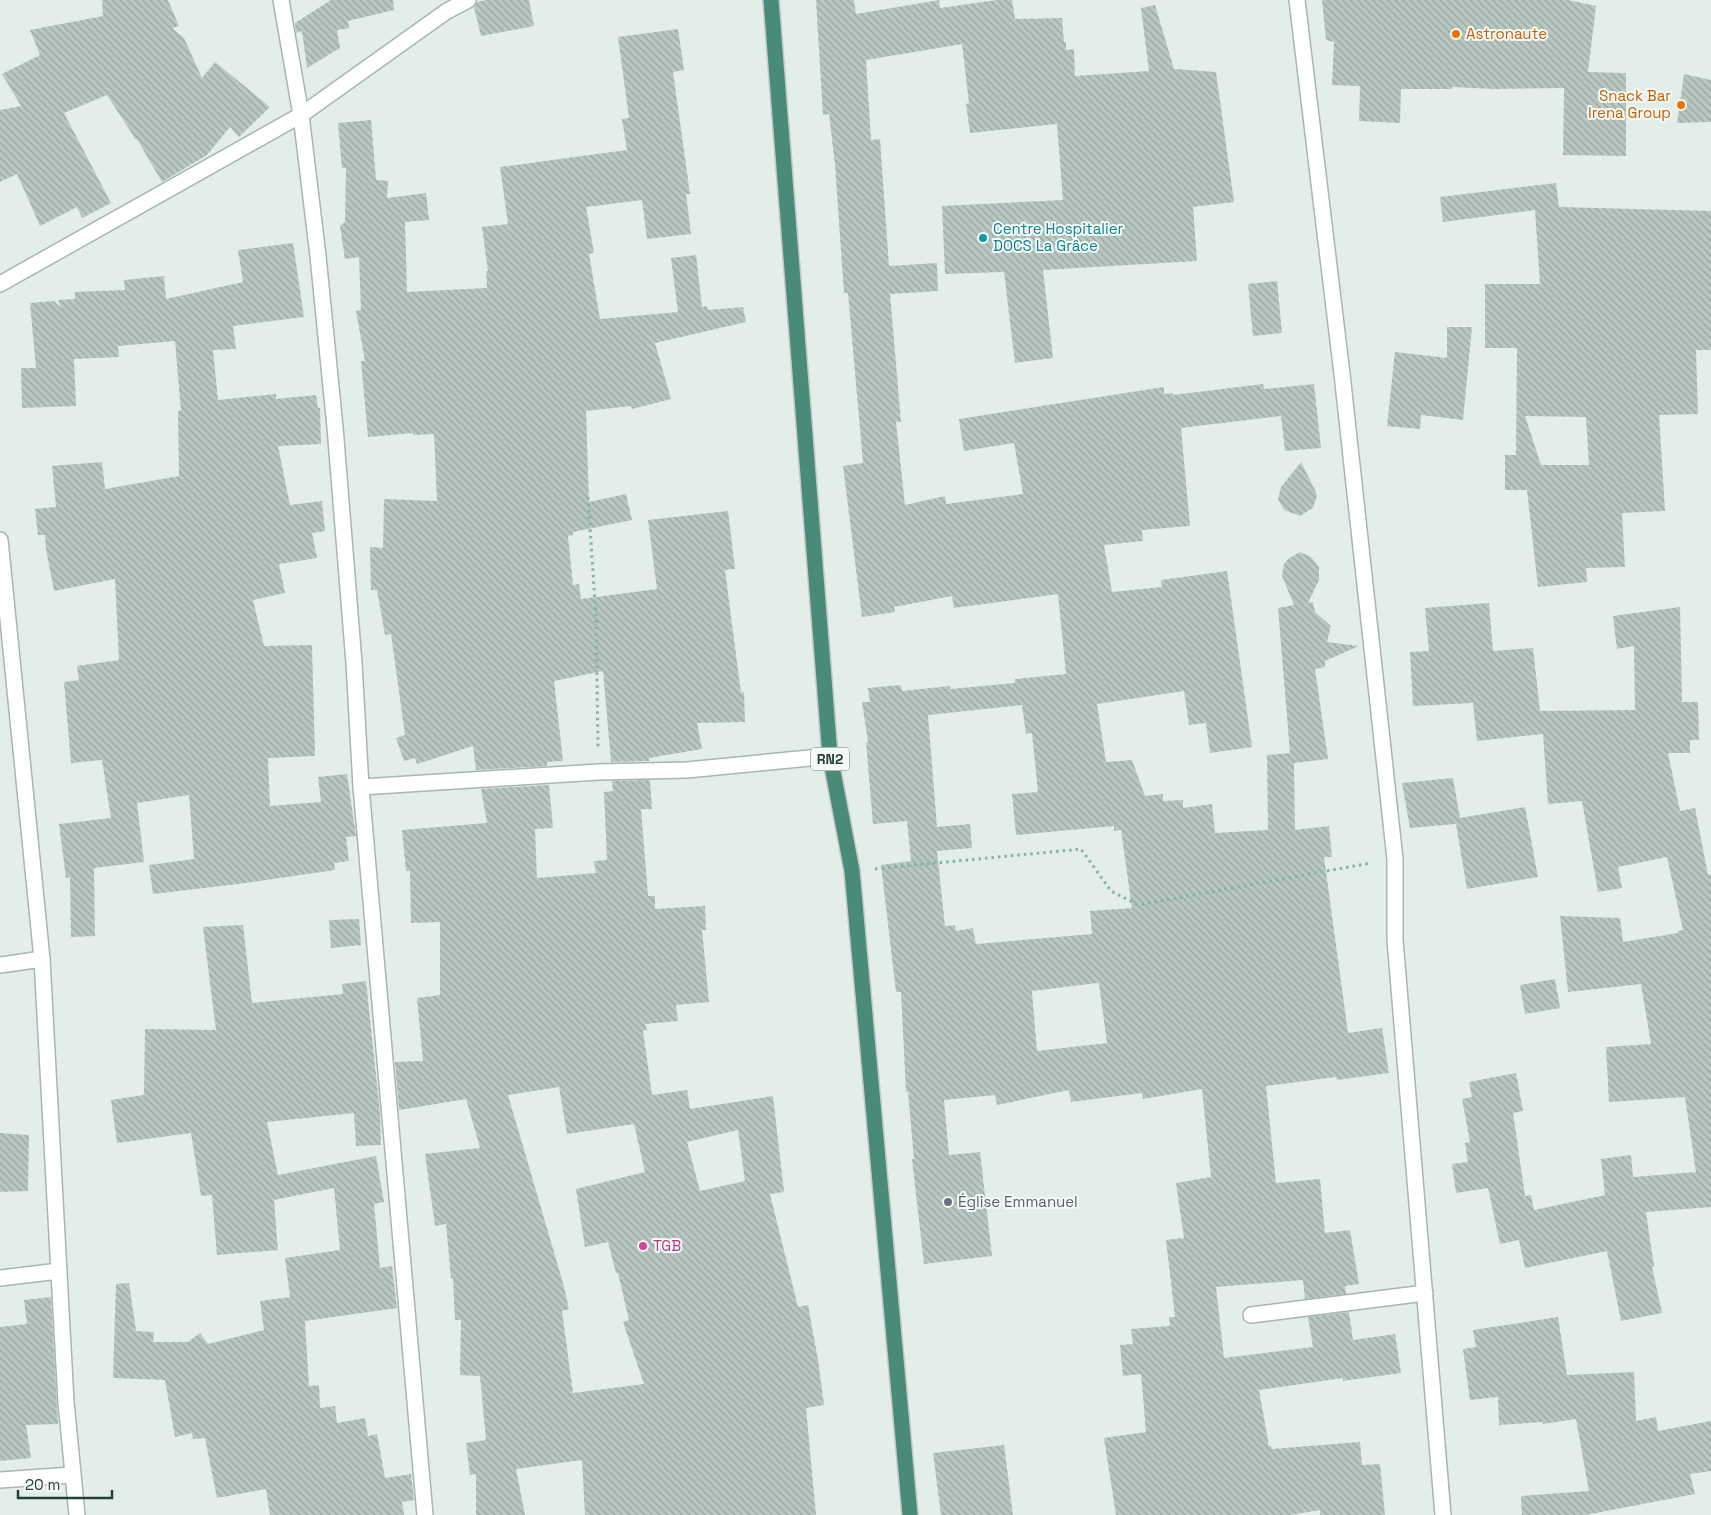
<svg xmlns="http://www.w3.org/2000/svg" width="1711" height="1515" viewBox="0 0 1711 1515" font-family="'Space Grotesk',sans-serif">
  <style>
    .building { fill: url(#building-back-hatch); fill-rule: evenodd }
    .lines { fill: none; stroke-linecap: round; stroke-linejoin: round }
    .service-casing { stroke: #a6b6b0; stroke-width: 18 }
    .minor-casing { stroke: #a6b6b0; stroke-width: 18 }
    .trunk-casing { stroke: #c1cac7; stroke-width: 18 }
    .path { stroke: #83b3a3; stroke-width: 3; stroke-dasharray: 2.5 4; stroke-linecap: butt }
    .service { stroke: #fff; stroke-width: 15 }
    .minor { stroke: #fff; stroke-width: 15 }
    .trunk { stroke: #4a8a79; stroke-width: 15 }
    .food-dot { fill: #e8710a; stroke: #f5faf7; stroke-width: 2 }
    .culture-dot { fill: #0f9aa8; stroke: #f5faf7; stroke-width: 2 }
    .worship-dot { fill: #6b7280; stroke: #f5faf7; stroke-width: 2 }
    .hotel-dot { fill: #d1479c; stroke: #f5faf7; stroke-width: 2 }
    .labels { text-anchor: middle; stroke-width: 4; stroke-linejoin: round; paint-order: stroke }
    .shield { fill: #f5faf7; stroke: #617871; stroke-width: 1 }
    .shield-label { font-size: 14px; font-weight: bold; fill: #224038 }
    .food-label { font-size: 15px; fill: #c56008; stroke: #f5faf7; text-anchor: start }
    .culture-label { font-size: 15px; fill: #0d838f; stroke: #f5faf7; text-anchor: start }
    .worship-label { font-size: 15px; fill: #5b616d; stroke: #f5faf7; text-anchor: start }
    .hotel-label { font-size: 15px; fill: #b23c85; stroke: #f5faf7; text-anchor: start }
  </style>
  <defs>
    <pattern id="building-back-hatch" width="6" height="6" patternUnits="userSpaceOnUse" patternTransform="scale(1.25)"><rect width="6" height="6" fill="#b9c9c2"/><path d="M-1 5l2 2M0 0l6 6M5-1l2 2" fill="none" stroke="#96a59f"/></pattern>
  </defs>
  <rect width="100%" height="100%" fill="#e4eee9"/>
  <g class="building">
    <path d="M 102,0 L 168,0 L 179,26 L 172,28 L 184,38 L 202,78 L 215,62 L 270,107 L 239,137 L 230,127 L 207,155 L 162,182 L 137,139 L 136,140 L 107,95 L 64,113 L 111,203 L 82,218 L 77,207 L 40,226 L 17,174 L 0,182 L 0,110 L 21,106 L 2,74 L 40,55 L 30,30 L 103,16 Z"/>
    <path d="M 331,0 L 393,0 L 394,10 L 348,21 L 349,28 L 337,30 L 340,48 L 307,68 L 302,31 L 296,33 L 295,23 Z"/>
    <path d="M 487,0 L 529,0 L 534,26 L 481,36 L 474,7 L 477,2 Z"/>
    <path d="M 816,0 L 854,0 L 856,14 L 939,0 L 940,8 L 997,0 L 1012,0 L 1015,19 L 1062,18 L 1064,42 L 1066,42 L 1066,50 L 1074,49 L 1075,76 L 1149,71 L 1141,8 L 1155,5 L 1174,69 L 1216,72 L 1234,202 L 1193,207 L 1197,261 L 1043,270 L 1053,358 L 1015,363 L 1004,272 L 945,274 L 942,206 L 1063,200 L 1057,124 L 970,133 L 966,104 L 969,103 L 962,44 L 866,60 L 871,140 L 880,139 L 889,266 L 937,263 L 938,291 L 890,294 L 901,422 L 896,422 L 905,505 L 945,496 L 946,504 L 1023,494 L 1014,443 L 964,451 L 959,419 L 1164,387 L 1164,394 L 1173,393 L 1173,395 L 1263,384 L 1264,389 L 1314,384 L 1321,448 L 1285,451 L 1281,416 L 1181,428 L 1190,526 L 1142,530 L 1143,541 L 1104,545 L 1112,592 L 1162,587 L 1161,580 L 1227,571 L 1252,747 L 1210,753 L 1206,723 L 1189,725 L 1184,691 L 1097,704 L 1106,762 L 1132,760 L 1145,796 L 1163,794 L 1163,801 L 1183,800 L 1183,808 L 1212,804 L 1215,833 L 1268,830 L 1267,755 L 1290,753 L 1278,608 L 1294,605 L 1282,576 L 1284,564 L 1288,559 L 1300,552 L 1311,557 L 1319,567 L 1319,580 L 1308,603 L 1313,602 L 1315,612 L 1331,626 L 1327,642 L 1359,646 L 1325,661 L 1325,667 L 1315,669 L 1328,759 L 1294,763 L 1295,830 L 1329,826 L 1332,857 L 1324,857 L 1348,1033 L 1382,1028 L 1389,1073 L 1337,1080 L 1336,1077 L 1266,1086 L 1276,1183 L 1320,1179 L 1325,1233 L 1350,1230 L 1359,1284 L 1345,1286 L 1346,1294 L 1305,1299 L 1303,1280 L 1216,1287 L 1224,1358 L 1313,1347 L 1308,1317 L 1349,1312 L 1353,1340 L 1395,1334 L 1401,1373 L 1343,1381 L 1343,1378 L 1259,1390 L 1269,1446 L 1271,1446 L 1272,1449 L 1360,1442 L 1362,1465 L 1380,1464 L 1385,1515 L 1320,1515 L 1320,1510 L 1291,1515 L 1116,1515 L 1104,1438 L 1146,1432 L 1141,1374 L 1123,1376 L 1120,1345 L 1133,1344 L 1131,1329 L 1170,1326 L 1169,1317 L 1175,1317 L 1166,1240 L 1184,1238 L 1176,1183 L 1211,1177 L 1202,1089 L 1143,1099 L 1142,1093 L 1071,1102 L 1069,1090 L 997,1105 L 995,1095 L 944,1100 L 949,1155 L 980,1152 L 992,1256 L 924,1264 L 912,1159 L 914,1159 L 908,1092 L 906,1092 L 901,992 L 896,992 L 881,865 L 911,861 L 907,821 L 873,824 L 866,742 L 868,742 L 862,702 L 870,702 L 868,688 L 901,685 L 902,691 L 950,686 L 950,689 L 1015,683 L 1015,679 L 1066,674 L 1058,594 L 954,608 L 952,596 L 894,607 L 895,612 L 862,617 L 843,466 L 863,463 L 848,293 L 844,293 L 835,165 L 829,114 L 823,115 ZM 1022,705 L 1026,734 L 1032,733 L 1038,792 L 1012,794 L 1016,835 L 1114,826 L 1114,831 L 1121,830 L 1132,908 L 1090,911 L 1092,934 L 976,944 L 973,928 L 956,931 L 955,925 L 945,926 L 937,851 L 972,848 L 970,824 L 937,827 L 928,715 ZM 1097,983 L 1099,984 L 1107,1043 L 1037,1051 L 1032,991 Z"/>
    <path d="M 1322,0 L 1568,0 L 1596,6 L 1588,72 L 1626,73 L 1626,156 L 1563,155 L 1564,88 L 1495,89 L 1452,87 L 1452,89 L 1401,89 L 1400,123 L 1359,121 L 1360,86 L 1332,85 L 1334,42 L 1326,40 Z"/>
    <path d="M 678,29 L 684,70 L 673,72 L 690,194 L 686,194 L 691,234 L 647,239 L 642,200 L 586,207 L 594,253 L 589,254 L 600,319 L 678,312 L 671,258 L 696,255 L 702,307 L 707,306 L 708,310 L 743,307 L 746,322 L 655,343 L 671,399 L 632,409 L 631,406 L 586,411 L 589,502 L 626,494 L 632,520 L 573,532 L 573,535 L 568,536 L 573,585 L 579,584 L 581,599 L 657,589 L 648,520 L 728,511 L 735,569 L 725,570 L 741,693 L 744,692 L 745,722 L 697,723 L 702,749 L 649,758 L 649,761 L 611,762 L 603,671 L 554,681 L 563,761 L 547,762 L 547,766 L 476,770 L 473,746 L 417,764 L 415,758 L 404,761 L 396,738 L 405,735 L 391,634 L 385,635 L 377,590 L 371,590 L 370,547 L 383,548 L 384,499 L 437,501 L 434,434 L 413,435 L 413,433 L 368,437 L 361,361 L 365,361 L 356,311 L 361,310 L 359,257 L 345,259 L 340,226 L 345,222 L 346,168 L 342,168 L 338,123 L 371,120 L 376,180 L 388,181 L 387,198 L 426,193 L 429,220 L 405,222 L 407,292 L 487,288 L 486,271 L 488,271 L 482,227 L 508,224 L 500,167 L 627,150 L 622,119 L 629,118 L 618,37 Z"/>
    <path d="M 1684,74 L 1711,80 L 1711,122 L 1677,123 Z"/>
    <path d="M 1556,183 L 1559,207 L 1711,211 L 1711,350 L 1696,350 L 1698,414 L 1659,415 L 1665,511 L 1622,513 L 1625,567 L 1586,568 L 1587,582 L 1538,587 L 1527,490 L 1505,490 L 1505,455 L 1516,455 L 1517,348 L 1485,348 L 1485,284 L 1540,284 L 1535,210 L 1443,222 L 1440,197 ZM 1525,416 L 1586,417 L 1589,465 L 1541,465 Z"/>
    <path d="M 293,243 L 304,317 L 233,326 L 236,349 L 213,350 L 218,400 L 276,394 L 276,399 L 316,395 L 318,408 L 320,408 L 321,444 L 278,446 L 290,505 L 322,501 L 325,531 L 312,533 L 317,558 L 279,564 L 285,593 L 253,600 L 264,646 L 312,645 L 315,756 L 268,758 L 270,806 L 321,802 L 318,777 L 347,774 L 356,836 L 346,837 L 349,861 L 334,863 L 335,870 L 238,884 L 153,894 L 149,865 L 194,859 L 189,795 L 137,803 L 144,862 L 94,868 L 95,936 L 71,937 L 70,877 L 66,878 L 59,824 L 111,818 L 102,760 L 71,763 L 64,682 L 79,680 L 77,666 L 119,660 L 115,579 L 54,591 L 46,549 L 45,535 L 38,535 L 35,509 L 56,507 L 52,466 L 102,462 L 105,489 L 179,476 L 178,411 L 181,411 L 175,341 L 118,346 L 119,357 L 74,359 L 76,406 L 22,408 L 21,368 L 36,368 L 30,303 L 54,301 L 61,308 L 58,300 L 75,299 L 75,292 L 125,290 L 124,280 L 164,276 L 166,299 L 243,282 L 238,250 Z"/>
    <path d="M 1277,281 L 1282,333 L 1253,336 L 1248,284 Z"/>
    <path d="M 1447,327 L 1472,327 L 1463,420 L 1421,415 L 1420,429 L 1387,426 L 1395,352 L 1447,358 Z"/>
    <path d="M 1301,462 L 1315,490 L 1317,496 L 1313,508 L 1300,516 L 1284,510 L 1278,499 L 1281,487 Z"/>
    <path d="M 1489,603 L 1493,651 L 1533,648 L 1540,711 L 1635,710 L 1634,646 L 1617,649 L 1613,616 L 1680,607 L 1682,702 L 1698,702 L 1699,740 L 1690,740 L 1690,753 L 1668,753 L 1680,811 L 1695,808 L 1708,875 L 1711,874 L 1711,1207 L 1646,1212 L 1654,1267 L 1652,1267 L 1662,1313 L 1621,1321 L 1607,1251 L 1525,1268 L 1519,1240 L 1500,1244 L 1488,1188 L 1456,1193 L 1452,1164 L 1468,1162 L 1465,1143 L 1470,1142 L 1462,1099 L 1472,1097 L 1469,1082 L 1516,1073 L 1523,1111 L 1513,1113 L 1525,1196 L 1531,1195 L 1534,1210 L 1605,1195 L 1601,1159 L 1631,1155 L 1633,1177 L 1696,1172 L 1685,1097 L 1609,1102 L 1606,1047 L 1651,1044 L 1641,984 L 1568,992 L 1560,916 L 1620,918 L 1623,942 L 1678,933 L 1678,931 L 1683,930 L 1667,857 L 1618,867 L 1622,888 L 1598,892 L 1582,801 L 1548,804 L 1543,734 L 1477,741 L 1473,703 L 1413,706 L 1410,652 L 1429,651 L 1425,608 Z"/>
    <path d="M 1453,778 L 1460,818 L 1525,807 L 1538,877 L 1467,889 L 1456,824 L 1410,828 L 1402,783 Z"/>
    <path d="M 650,780 L 652,809 L 641,809 L 648,896 L 655,896 L 655,909 L 705,906 L 706,930 L 702,930 L 709,1002 L 676,1005 L 678,1021 L 645,1024 L 647,1030 L 643,1031 L 652,1095 L 687,1090 L 690,1109 L 773,1096 L 784,1192 L 770,1194 L 798,1307 L 808,1305 L 818,1360 L 824,1405 L 806,1408 L 816,1515 L 585,1515 L 582,1460 L 516,1469 L 525,1515 L 476,1515 L 476,1474 L 470,1475 L 466,1443 L 486,1440 L 480,1376 L 460,1375 L 461,1320 L 455,1320 L 453,1278 L 451,1278 L 446,1224 L 435,1226 L 425,1154 L 480,1148 L 466,1099 L 399,1110 L 395,1062 L 423,1061 L 417,998 L 440,995 L 440,922 L 411,923 L 410,871 L 406,871 L 402,830 L 487,823 L 481,789 L 549,785 L 553,828 L 535,829 L 537,878 L 596,873 L 594,861 L 607,860 L 604,792 L 613,791 L 612,781 ZM 559,1087 L 567,1134 L 634,1124 L 645,1172 L 576,1189 L 585,1247 L 608,1242 L 616,1273 L 618,1273 L 629,1320 L 623,1322 L 644,1384 L 573,1393 L 562,1311 L 569,1309 L 563,1283 L 508,1095 ZM 738,1130 L 745,1181 L 700,1191 L 687,1142 Z"/>
    <path d="M 359,919 L 361,945 L 331,948 L 329,920 Z"/>
    <path d="M 243,925 L 252,1003 L 343,994 L 342,984 L 366,981 L 380,1113 L 381,1145 L 356,1146 L 354,1113 L 267,1122 L 278,1175 L 376,1156 L 384,1202 L 374,1204 L 380,1268 L 392,1266 L 397,1308 L 305,1321 L 309,1386 L 319,1385 L 320,1408 L 335,1406 L 337,1423 L 365,1418 L 368,1436 L 377,1434 L 385,1478 L 411,1474 L 414,1500 L 402,1502 L 404,1515 L 270,1515 L 266,1489 L 217,1498 L 205,1438 L 193,1439 L 192,1433 L 175,1437 L 165,1380 L 113,1378 L 116,1284 L 129,1283 L 136,1331 L 154,1332 L 153,1342 L 188,1342 L 200,1333 L 208,1344 L 264,1330 L 260,1301 L 290,1297 L 285,1258 L 340,1250 L 334,1188 L 274,1200 L 278,1250 L 217,1255 L 212,1195 L 201,1196 L 191,1133 L 117,1143 L 111,1100 L 144,1095 L 145,1029 L 216,1030 L 203,927 Z"/>
    <path d="M 1555,979 L 1560,1008 L 1525,1014 L 1520,985 Z"/>
    <path d="M 0,1133 L 29,1135 L 28,1191 L 0,1192 Z"/>
    <path d="M 51,1297 L 58,1424 L 26,1425 L 31,1458 L 0,1461 L 0,1327 L 27,1324 L 24,1300 Z"/>
    <path d="M 1558,1317 L 1567,1375 L 1634,1372 L 1636,1421 L 1656,1417 L 1658,1431 L 1711,1421 L 1711,1471 L 1690,1474 L 1695,1494 L 1585,1515 L 1522,1515 L 1521,1496 L 1589,1491 L 1576,1419 L 1543,1424 L 1543,1422 L 1499,1425 L 1498,1397 L 1470,1400 L 1463,1349 L 1476,1347 L 1473,1330 Z"/>
    <path d="M 1004,1445 L 1013,1515 L 941,1515 L 933,1453 Z"/>
  </g>
  <g class="lines">
    <defs>
      <path id="service" d="M 1251,1315 L 1425,1293"/>
      <g id="minor">
        <path d="M 281,0 L 301,115 L 318,256 L 335,427 L 354,663 L 361,787 L 425,1515"/>
        <path d="M 1297,0 L 1342,374 L 1395,859 L 1395,940 L 1443,1515"/>
        <path d="M 0,284 L 301,115 L 447,11 L 468,0"/>
        <path d="M 0,540 L 42,959 L 66,1402 L 77,1515"/>
        <path d="M 361,787 L 598,772 L 687,770 L 830,756"/>
        <path d="M 0,965 L 42,959"/>
        <path d="M 0,1278 L 59,1271"/>
        <path d="M 0,1480 L 72,1475"/>
      </g>
      <path id="trunk" d="M 771,0 L 830,756 L 852,871 L 910,1515"/>
    </defs>
    <use href="#service" class="service-casing"/>
    <use href="#minor" class="minor-casing"/>
    <use href="#trunk" class="trunk-casing"/>
    <g class="path">
      <path d="M 588,497 L 596,617 L 598,748"/>
      <path d="M 875,869 L 1081,849 L 1111,891 L 1138,905 L 1371,863"/>
    </g>
    <use href="#service" class="service"/>
    <use href="#minor" class="minor"/>
    <use href="#trunk" class="trunk"/>
  </g>
  <g class="food-dot">
    <circle cx="1456" cy="34" r="5"/>
    <circle cx="1681" cy="105" r="5"/>
  </g>
  <circle class="culture-dot" cx="983" cy="238" r="5"/>
  <circle class="worship-dot" cx="948" cy="1202" r="5"/>
  <circle class="hotel-dot" cx="643" cy="1246" r="5"/>
  <g class="labels">
    <rect class="shield" x="811" y="747.5" width="38" height="23" rx="4"/>
    <g class="shield-label">
      <text x="830" y="764">RN2</text>
    </g>
    <g class="food-label">
      <text x="1466" y="39">Astronaute</text>
      <text x="1671" y="101" text-anchor="end">Snack Bar<tspan x="1671" dy="17">Irena Group</tspan></text>
    </g>
    <g class="culture-label">
      <text x="993" y="234">Centre Hospitalier<tspan x="993" dy="17">DOCS La Grâce</tspan></text>
    </g>
    <g class="worship-label">
      <text x="958" y="1207">Église Emmanuel</text>
    </g>
    <g class="hotel-label">
      <text x="653" y="1251">TGB</text>
    </g>
  </g>
  <path d="M18 1490v8h94v-8" fill="none" stroke="#224038" stroke-width="2.5"/>
  <text x="25" y="1490" font-size="15" fill="#224038" stroke="#f5faf7" stroke-width="4" paint-order="stroke">20 m</text>
</svg>
